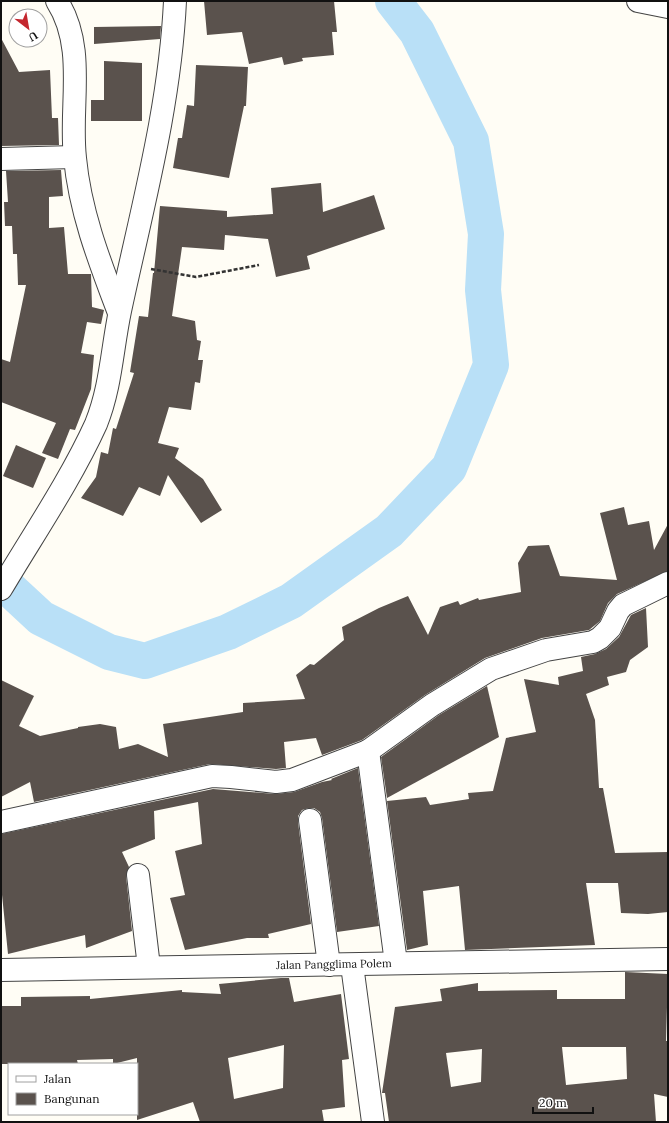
<svg xmlns="http://www.w3.org/2000/svg" width="669" height="1123" viewBox="0 0 669 1123" font-family="Lora,serif">
  <style>
    .lines { fill: none; stroke-linecap: round; stroke-linejoin: round }
    .river { stroke: #b9e0f7; stroke-width: 36 }
    .building { fill: #5a524d; fill-rule: evenodd }
    .minor-casing { stroke: #444; stroke-width: 24 }
    .tertiary-casing { stroke: #444; stroke-width: 24 }
    .path { stroke: #333; stroke-width: 2.5; stroke-dasharray: 4 2; stroke-linecap: butt }
    .minor { stroke: #fff; stroke-width: 22 }
    .tertiary { stroke: #fff; stroke-width: 22 }
    .labels { text-anchor: middle; stroke-width: 4; stroke-linejoin: round; paint-order: stroke }
    .street-label { font-size: 11px; fill: #111; stroke: #fff }
  </style>
  <rect width="100%" height="100%" fill="#fffdf5"/>
  <g class="lines">
    <path class="river" d="M 1,581 L 41,618 L 109,652 L 145,661 L 228,632 L 291,601 L 389,531 L 449,468 L 491,365 L 483,290 L 486,234 L 471,141 L 417,32 L 393,1"/>
  </g>
  <g class="building">
    <path d="M 204,1 L 334,1 L 337,32 L 332,32 L 334,55 L 302,58 L 303,61 L 284,65 L 282,57 L 249,64 L 242,32 L 207,35 Z"/>
    <path d="M 161,26 L 160,39 L 94,44 L 94,27 Z"/>
    <path d="M 1,38 L 19,72 L 50,70 L 52,118 L 58,118 L 59,145 L 1,146 Z"/>
    <path d="M 104,61 L 142,63 L 142,121 L 91,121 L 91,100 L 104,100 Z"/>
    <path d="M 196,65 L 248,67 L 246,106 L 244,106 L 229,178 L 173,168 L 178,138 L 182,138 L 187,105 L 194,106 Z"/>
    <path d="M 61,170 L 63,196 L 49,197 L 49,228 L 64,227 L 68,274 L 91,274 L 92,307 L 104,310 L 101,324 L 87,322 L 81,353 L 94,355 L 91,389 L 75,430 L 70,429 L 58,459 L 42,453 L 56,423 L 1,402 L 1,359 L 10,362 L 26,285 L 18,285 L 17,254 L 13,254 L 12,226 L 5,226 L 4,202 L 8,202 L 6,171 Z"/>
    <path d="M 321,183 L 323,212 L 374,195 L 385,229 L 307,256 L 310,269 L 276,277 L 268,239 L 225,235 L 224,250 L 182,247 L 172,316 L 195,321 L 197,340 L 201,341 L 198,360 L 203,360 L 200,383 L 195,382 L 191,410 L 169,407 L 158,443 L 179,448 L 175,458 L 203,479 L 222,510 L 201,523 L 168,475 L 160,496 L 139,487 L 123,516 L 81,498 L 96,477 L 101,452 L 108,454 L 113,428 L 116,429 L 134,373 L 130,372 L 139,316 L 148,317 L 153,273 L 154,273 L 160,206 L 227,211 L 227,217 L 273,214 L 271,188 Z"/>
    <path d="M 16,445 L 46,458 L 33,488 L 3,476 Z"/>
    <path d="M 624,507 L 628,525 L 649,521 L 654,550 L 668,524 L 668,571 L 617,594 L 608,603 L 600,621 L 589,630 L 542,638 L 485,658 L 425,695 L 362,740 L 322,755 L 316,738 L 284,742 L 286,768 L 276,769 L 210,764 L 34,802 L 30,782 L 1,797 L 1,680 L 34,696 L 19,726 L 40,736 L 78,728 L 78,727 L 100,724 L 116,727 L 119,749 L 138,744 L 168,757 L 163,724 L 243,712 L 243,703 L 305,699 L 296,675 L 310,664 L 314,665 L 344,640 L 342,627 L 379,608 L 408,596 L 428,635 L 440,607 L 458,601 L 460,605 L 478,598 L 479,600 L 521,592 L 518,563 L 528,546 L 549,545 L 560,576 L 617,580 L 600,513 Z"/>
    <path d="M 646,608 L 648,647 L 630,660 L 626,672 L 607,677 L 609,685 L 586,694 L 595,720 L 599,788 L 603,788 L 615,853 L 668,852 L 668,912 L 648,914 L 621,913 L 618,883 L 586,883 L 595,945 L 465,950 L 459,886 L 423,891 L 428,945 L 407,950 L 387,801 L 426,797 L 430,805 L 469,799 L 468,793 L 493,791 L 506,738 L 536,732 L 524,679 L 559,685 L 558,677 L 583,671 L 581,657 L 595,654 L 606,649 L 619,637 L 631,615 Z"/>
    <path d="M 487,686 L 499,737 L 387,798 L 381,757 L 439,715 Z"/>
    <path d="M 358,768 L 379,926 L 337,932 L 322,818 L 320,812 L 314,808 L 309,808 L 302,810 L 298,816 L 298,822 L 311,924 L 268,934 L 269,938 L 247,938 L 185,950 L 170,898 L 185,895 L 175,851 L 202,844 L 198,802 L 154,811 L 155,839 L 122,852 L 129,867 L 126,876 L 132,931 L 86,948 L 85,935 L 8,954 L 1,885 L 1,834 L 213,789 L 275,794 L 294,792 L 322,782 L 332,780 L 331,779 Z"/>
    <path d="M 625,972 L 668,974 L 666,1041 L 668,1041 L 668,1097 L 654,1094 L 656,1122 L 389,1122 L 385,1093 L 382,1093 L 395,1007 L 442,1001 L 440,989 L 478,983 L 478,991 L 557,990 L 557,999 L 625,999 ZM 562,1047 L 626,1047 L 627,1079 L 566,1085 ZM 482,1049 L 481,1082 L 451,1087 L 446,1053 Z"/>
    <path d="M 281,978 L 289,978 L 294,1002 L 341,994 L 349,1059 L 342,1060 L 345,1107 L 322,1110 L 324,1122 L 200,1122 L 193,1102 L 137,1120 L 137,1058 L 113,1064 L 113,1059 L 77,1060 L 78,1064 L 1,1064 L 1,1006 L 21,1006 L 21,997 L 90,996 L 90,999 L 182,990 L 182,992 L 221,994 L 219,984 ZM 284,1045 L 283,1088 L 234,1099 L 228,1058 Z"/>
  </g>
  <g class="lines">
    <defs>
      <g id="minor">
        <path d="M 638,1 L 668,7"/>
        <path d="M 1,159 L 74,157"/>
        <path d="M 368,751 L 396,963"/>
        <path d="M 310,820 L 329,965"/>
        <path d="M 1,822 L 212,776 L 231,777 L 276,782 L 292,780 L 368,751 L 432,705 L 491,669 L 546,650 L 593,642 L 600,638 L 610,628 L 618,611 L 623,605 L 668,583"/>
        <path d="M 138,875 L 149,967"/>
        <path d="M 352,965 L 373,1122"/>
      </g>
      <g id="tertiary">
        <path d="M 57,1 C 87,48 69,106 75,158 C 80,212 100,263 119,313"/>
        <path d="M 1,589 C 33,535 70,481 96,424 C 111,387 112,349 120,311 C 142,208 170,107 175,1"/>
        <path d="M 1,970 L 668,959"/>
      </g>
    </defs>
    <use href="#minor" class="minor-casing"/>
    <use href="#tertiary" class="tertiary-casing"/>
    <path class="path" d="M 151,269 L 196,277 L 259,265"/>
    <use href="#minor" class="minor"/>
    <use href="#tertiary" class="tertiary"/>
  </g>
  <g class="labels">
    <g class="street-label">
      <text transform="translate(334 964) rotate(-1)" y="4">Jalan Pangglima Polem</text>
    </g>
  </g>
  <rect width="669" height="1123" fill="none" stroke="#111111" stroke-width="4"/>
  <rect x="8" y="1063" width="130" height="52" fill="#ffffff" stroke="#a0a0a0"/>
  <rect x="16" y="1076" width="20" height="6" fill="#ffffff" stroke="#a0a0a0"/>
  <text x="44" y="1083" font-size="12" fill="#111111">Jalan</text>
  <rect x="16" y="1093" width="20" height="12" fill="#5a524d" stroke="#a0a0a0"/>
  <text x="44" y="1103" font-size="12" fill="#111111">Bangunan</text>
  <g transform="translate(28 28) rotate(149)"><circle r="19" fill="#ffffff" stroke="#a0a0a0"/>
  <path d="M0-3L7 15L0 10L-7 15Z" fill="#c4262e"/>
  <text y="-6" font-size="11" font-weight="bold" text-anchor="middle" fill="#111111">U</text>
  </g>
  <path d="M533 1107v6h60v-6" fill="none" stroke="#111111" stroke-width="2"/>
  <text x="539" y="1107" font-size="12" fill="#111111" stroke="#ffffff" stroke-width="3" paint-order="stroke">20 m</text>
</svg>
